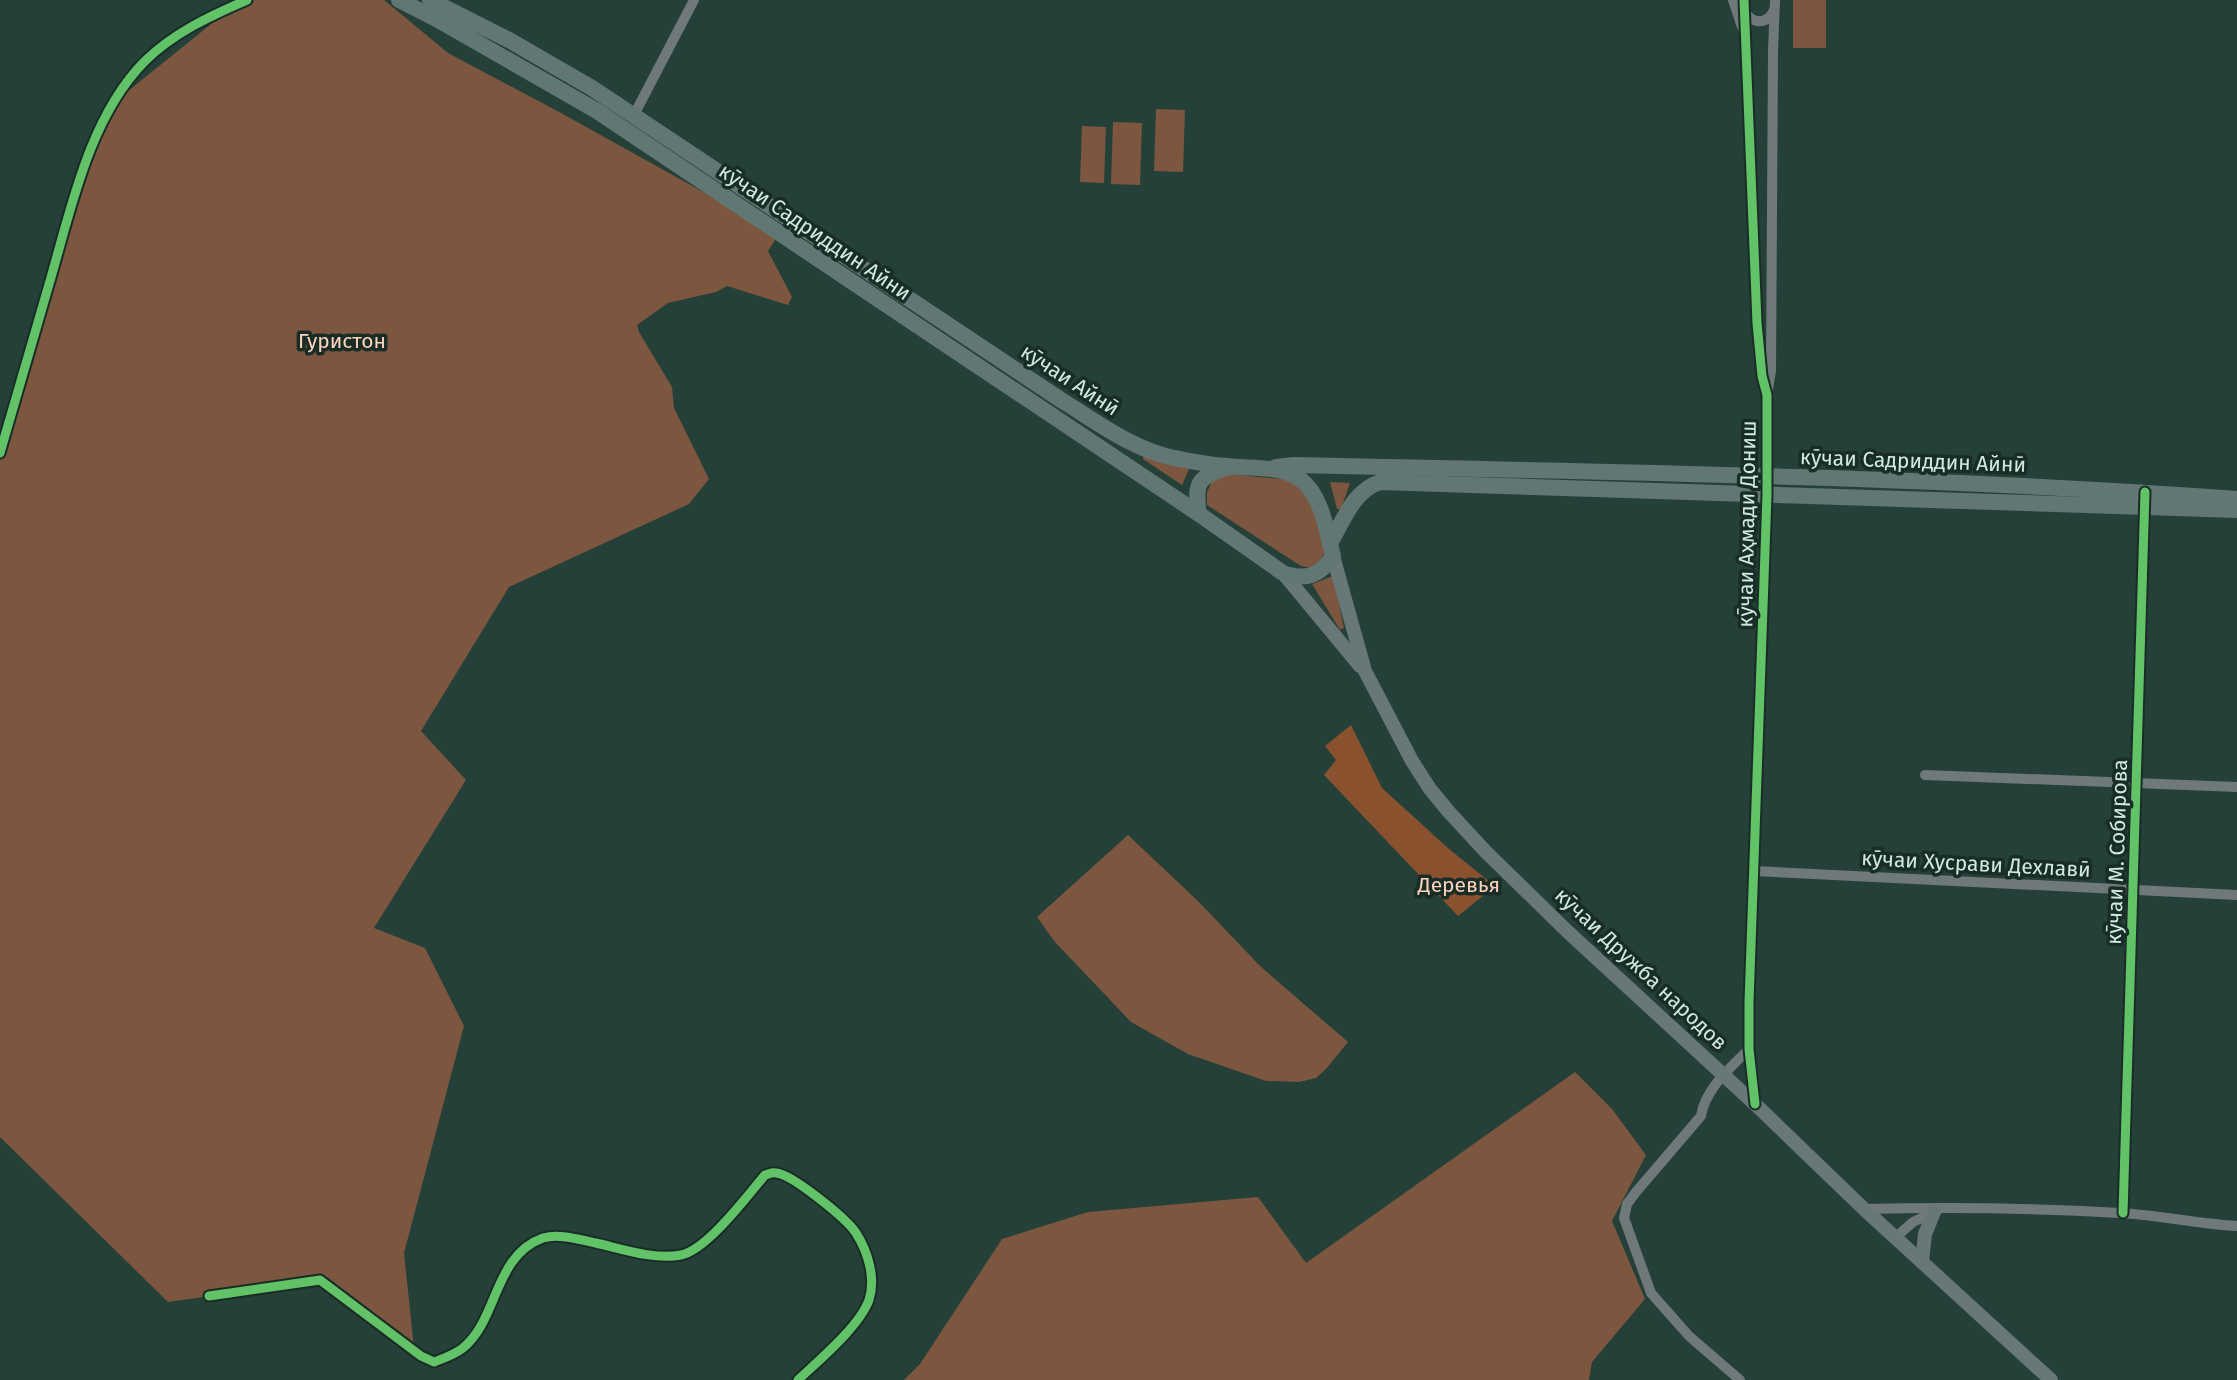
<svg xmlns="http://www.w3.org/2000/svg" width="2237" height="1380" viewBox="0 0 2237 1380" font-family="'Fira Sans',sans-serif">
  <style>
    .green { fill: #7c563f }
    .forest { fill: #89512d }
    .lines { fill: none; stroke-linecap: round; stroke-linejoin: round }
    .minor { stroke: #6f797a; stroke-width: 10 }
    .major { stroke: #687879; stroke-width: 14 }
    .highway { stroke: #627674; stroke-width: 16 }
    .cycleway-casing { stroke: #192d26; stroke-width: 13 }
    .cycleway { stroke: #61c268; stroke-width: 9 }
    .labels { text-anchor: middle; stroke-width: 7; stroke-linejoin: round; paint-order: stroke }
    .street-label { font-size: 21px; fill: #d0eadf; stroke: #192d26 }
    .park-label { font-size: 21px; fill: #fcd3bd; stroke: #192d26 }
  </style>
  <rect width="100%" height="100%" fill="#254038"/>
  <g class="green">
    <path d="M 241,0 L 384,0 L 448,53 L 561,113 L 779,234 L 768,251 L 792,297 L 788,305 L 727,286 L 716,292 L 668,303 L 637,325 L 639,332 L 672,387 L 674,408 L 709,479 L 689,504 L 509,587 L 421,731 L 466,780 L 374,928 L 425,948 L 464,1026 L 404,1253 L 414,1348 L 315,1281 L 168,1302 L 0,1137 L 0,457 L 102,112 Z"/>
    <rect x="1793" y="0" width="33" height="48"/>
    <path d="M 1156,109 L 1185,110 L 1183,172 L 1154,171 Z"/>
    <path d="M 1113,122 L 1142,123 L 1140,185 L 1111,184 Z"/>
    <path d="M 1082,126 L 1106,127 L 1104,183 L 1080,182 Z"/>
    <path d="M 1144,454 L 1190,467 L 1182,485 L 1143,459 Z"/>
    <path d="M 1216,473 L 1291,480 L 1311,499 L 1325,551 L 1320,561 L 1311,568 L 1301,566 L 1207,505 L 1207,492 Z"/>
    <path d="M 1330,482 L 1350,483 L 1341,509 L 1337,509 Z"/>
    <path d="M 1333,576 L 1344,628 L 1340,630 L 1312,584 Z"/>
    <path d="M 1128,835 L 1198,901 L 1260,966 L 1348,1042 L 1326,1069 L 1316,1078 L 1299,1082 L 1266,1081 L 1188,1054 L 1131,1022 L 1055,942 L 1037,917 Z"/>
    <path d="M 1575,1072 L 1612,1109 L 1646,1155 L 1612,1221 L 1645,1299 L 1592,1362 L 1589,1380 L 904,1380 L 920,1364 L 1002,1239 L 1088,1212 L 1258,1197 L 1306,1263 Z"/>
  </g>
  <path class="forest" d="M 1351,725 L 1382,788 L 1449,849 L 1495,886 L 1458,916 L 1324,775 L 1336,760 L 1325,746 Z"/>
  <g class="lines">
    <g class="minor">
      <path d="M 1733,0 L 1742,27"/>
      <path d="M 1744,0 L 1757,323 L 1762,376 L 1767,395 L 1767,495 L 1749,1002 L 1749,1049 L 1755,1104"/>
      <path d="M 1744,10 C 1752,25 1767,25 1774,10"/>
      <path d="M 634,115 L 694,0"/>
      <path d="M 1768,389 L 1771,371 L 1773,51 L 1775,0"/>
      <path d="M 0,453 C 17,393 35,334 52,274 C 72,204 91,116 144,62 C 173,33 210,16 247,0"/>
      <path d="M 1925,775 L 2237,787"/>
      <path d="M 1754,871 L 2237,895"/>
      <path d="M 1864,1209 C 1949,1207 2035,1208 2120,1213 C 2159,1215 2198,1224 2237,1226"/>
      <path d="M 2123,1213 L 2145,502"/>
      <path d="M 1896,1237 L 1913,1222 L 1937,1211"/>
      <path d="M 209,1296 L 320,1280 L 421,1356 L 434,1362 C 444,1358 454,1355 463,1348 C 498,1320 494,1255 543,1238 C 560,1233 580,1240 596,1243 C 622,1249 654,1260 681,1255 C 707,1250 747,1196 765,1175 C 769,1174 772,1172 776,1173 C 792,1174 847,1219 856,1233 C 868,1252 876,1278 869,1300 C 859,1327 819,1360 798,1380"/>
      <path d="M 1740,1380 L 1689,1336 L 1651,1293 L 1624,1218 L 1627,1204 L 1636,1192 L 1701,1116 C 1705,1089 1731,1067 1749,1049"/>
    </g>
    <g class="major">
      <path d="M 1333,556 L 1365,671 L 1412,761 L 1430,789 L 1449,812 L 1486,852 L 1568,932 L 1755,1104 L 1864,1209 L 2051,1380"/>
      <path d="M 1283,573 L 1360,666"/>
      <path d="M 1922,1262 L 1925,1234 L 1934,1212"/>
    </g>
    <g class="highway">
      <path d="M 399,0 L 440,21 L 597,111 L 1199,514"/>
      <path d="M 430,0 L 509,40 L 592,88 L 1061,400 C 1097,422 1132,449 1174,458 C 1191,461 1209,465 1227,466 C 1250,469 1279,465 1300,479 C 1322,495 1327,532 1333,556 C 1320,576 1306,581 1283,573 L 1199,514 C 1194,482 1198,477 1229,467"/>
      <path d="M 1276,467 L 1294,465 C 1608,472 1923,476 2237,499"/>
      <path d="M 1330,543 C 1344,520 1353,491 1380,482 L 2237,510"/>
    </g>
    <defs>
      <g id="cycleway">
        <path d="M 1744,0 L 1757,323 L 1762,376 L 1767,395 L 1767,495 L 1749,1002 L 1749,1049 L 1755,1104"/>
        <path d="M 0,453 C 17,393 35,334 52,274 C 72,204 91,116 144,62 C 173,33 210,16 247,0"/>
        <path d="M 2123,1213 L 2145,492"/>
        <path d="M 209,1296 L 320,1280 L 421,1356 L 434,1362 C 444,1358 454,1355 463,1348 C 498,1320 494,1255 543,1238 C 560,1233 580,1240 596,1243 C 622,1249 654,1260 681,1255 C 707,1250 747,1196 765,1175 C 769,1174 772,1172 776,1173 C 792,1174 847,1219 856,1233 C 868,1252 876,1278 869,1300 C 859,1327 819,1360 798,1380"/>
      </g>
    </defs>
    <use href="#cycleway" class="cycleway-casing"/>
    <use href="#cycleway" class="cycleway"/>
  </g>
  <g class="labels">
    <g class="street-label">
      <text transform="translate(815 232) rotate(34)" y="7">кӯчаи Садриддин Айни</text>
      <text transform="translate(1070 380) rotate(33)" y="7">кӯчаи Айнӣ</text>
      <text transform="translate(1913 461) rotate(2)" y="7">кӯчаи Садриддин Айнӣ</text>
      <text transform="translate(1747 524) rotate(-89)" y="7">кӯчаи Аҳмади Дониш</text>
      <text transform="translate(2117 852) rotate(-88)" y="7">кӯчаи М. Собирова</text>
      <text transform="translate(1976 864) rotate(3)" y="7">кӯчаи Хусрави Дехлавӣ</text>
      <text transform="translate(1641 969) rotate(43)" y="7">кӯчаи Дружба народов</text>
    </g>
    <g class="park-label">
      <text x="342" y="348">Гуристон</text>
      <text x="1459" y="892">Деревья</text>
    </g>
  </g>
</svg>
